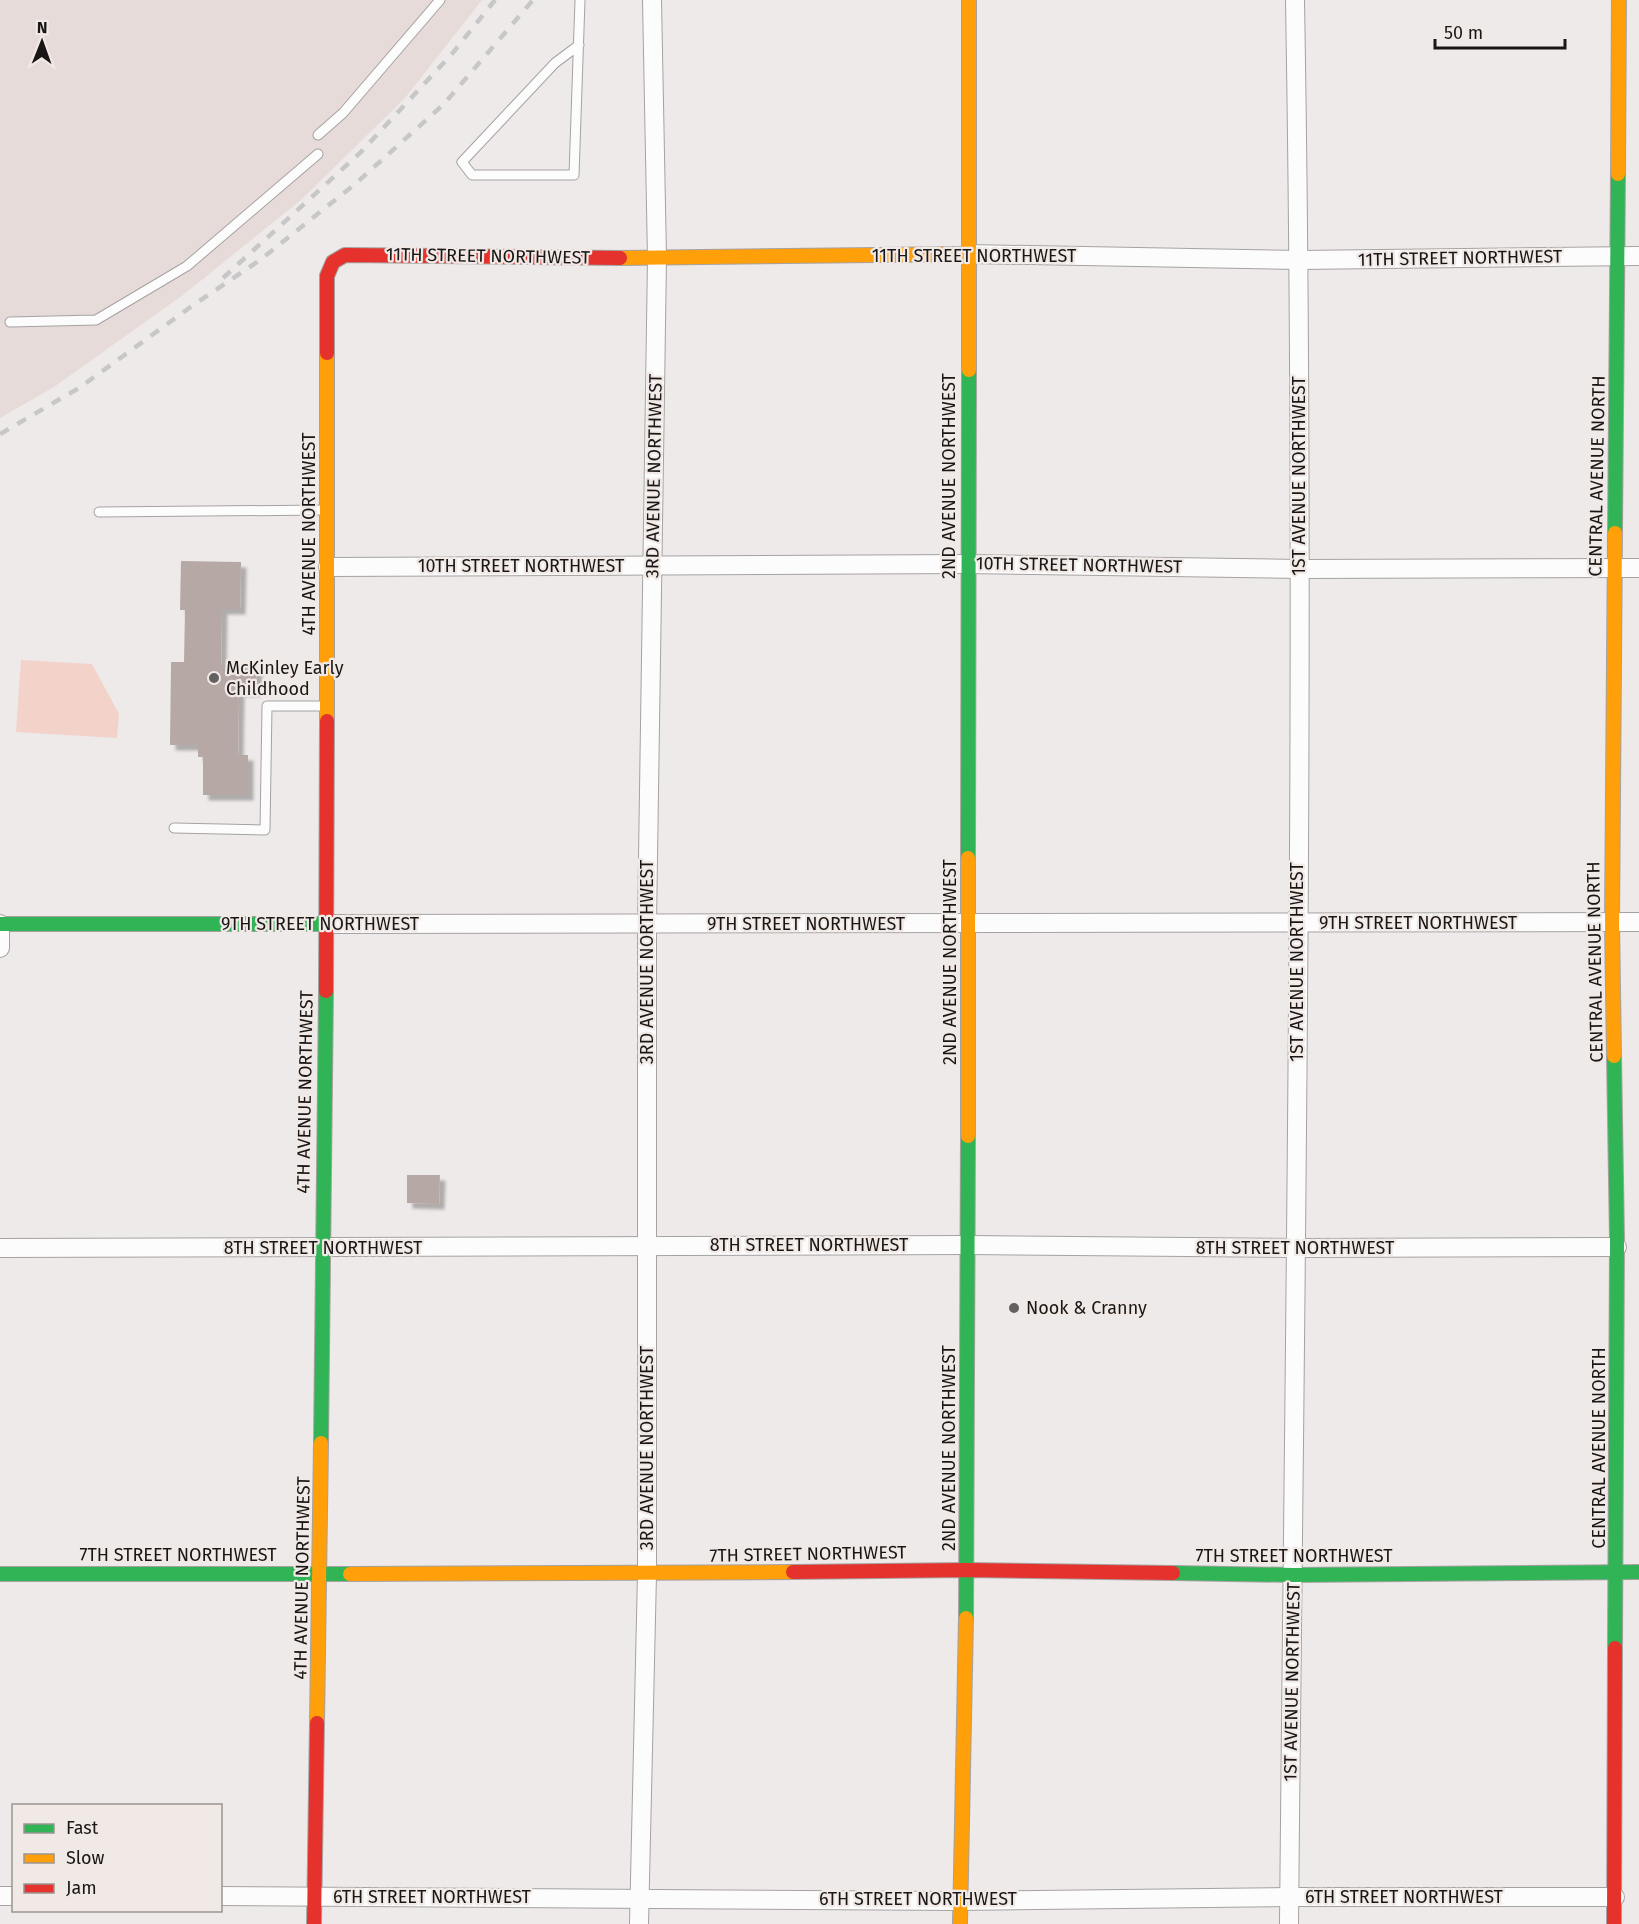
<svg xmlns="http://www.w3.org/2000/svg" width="1639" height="1924" viewBox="0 0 1639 1924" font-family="'Fira Sans',sans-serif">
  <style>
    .built { fill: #e6dbd8 }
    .green { fill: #f2d2c9 }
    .building { fill: #b6a9a5; filter: url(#shadow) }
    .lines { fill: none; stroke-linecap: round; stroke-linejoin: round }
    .lane-casing { stroke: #a6a2a2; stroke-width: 11 }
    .street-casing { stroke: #a6a2a2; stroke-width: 20 }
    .fast-casing { stroke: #a6a2a2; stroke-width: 16 }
    .slow-casing { stroke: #a6a2a2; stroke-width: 16 }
    .jam-casing { stroke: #a6a2a2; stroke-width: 16 }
    .lane { stroke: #fcfcfc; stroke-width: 9 }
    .street { stroke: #fcfcfc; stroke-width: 18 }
    .fast { stroke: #30b455; stroke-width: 14 }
    .slow { stroke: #ff9f0a; stroke-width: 14 }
    .jam { stroke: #e5322d; stroke-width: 14 }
    .rail { stroke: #c8c7c7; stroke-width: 4.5; stroke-dasharray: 10 10; stroke-linecap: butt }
    .poi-dot { fill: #64605f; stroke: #f1e9e6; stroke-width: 2 }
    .labels { text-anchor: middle; stroke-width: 4.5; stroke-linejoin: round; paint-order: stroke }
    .street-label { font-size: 18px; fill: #191615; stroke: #f1e9e6 }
    .poi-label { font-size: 18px; fill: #191615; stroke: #f1e9e6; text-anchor: start }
  </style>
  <defs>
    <filter id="shadow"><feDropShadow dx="5.5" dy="5.5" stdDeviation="1.5" flood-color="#0004"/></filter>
  </defs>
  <rect width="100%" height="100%" fill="#eeeae9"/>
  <path class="built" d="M 0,0 L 482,0 L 405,98 L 301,200 L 183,295 L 54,387 L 0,418 Z"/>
  <path class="green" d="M 21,660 L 92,664 L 119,714 L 117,738 L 16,732 Z"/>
  <g class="building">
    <path d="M 181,561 L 241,562 L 240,609 L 222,609 L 221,665 L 257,665 L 256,691 L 239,691 L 238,755 L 248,755 L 248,795 L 203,795 L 203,757 L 198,757 L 198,745 L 170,745 L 171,662 L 184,662 L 185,610 L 180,610 Z"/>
    <path d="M 407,1175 L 440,1175 L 439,1204 L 407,1203 Z"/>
  </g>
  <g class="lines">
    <defs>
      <g id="lane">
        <path d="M 579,45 L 555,63 L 462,162 L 472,175 L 574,175 L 580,0"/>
        <path d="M 318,135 L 343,113 L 440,0"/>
        <path d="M 10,322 L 96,320 L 187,266 L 318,154"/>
        <path d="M 99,512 L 325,510"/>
        <path d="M 174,828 L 265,830 L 267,706 L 324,706"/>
      </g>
      <g id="street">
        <path d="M 968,254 L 1300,260 L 1639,256"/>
        <path d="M 328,567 L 966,564 L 1299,569 L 1639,568"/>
        <path d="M 325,924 L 1639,922"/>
        <path d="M 0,948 L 0,924"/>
        <path d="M 0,1248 L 968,1245 L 1295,1248 L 1617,1247"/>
        <path d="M 0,1896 L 14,1896"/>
        <path d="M 220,1896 L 960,1901 L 1289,1897 L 1615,1897"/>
        <path d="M 639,1924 L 647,1574 L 647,925 L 657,258 L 652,0"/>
        <path d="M 1289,1924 C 1295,1283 1306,641 1295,0"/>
      </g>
      <g id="fast">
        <path d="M 1615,533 L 1618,174"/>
        <path d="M 968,858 L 969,370"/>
        <path d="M 0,924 L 325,924"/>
        <path d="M 1614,1056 L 1617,1240 L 1615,1648"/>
        <path d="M 321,1443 L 326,991"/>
        <path d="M 1173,1573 L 1293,1575 L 1639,1572"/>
        <path d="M 0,1574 L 350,1574"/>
        <path d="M 966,1618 L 968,1136"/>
      </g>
      <g id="slow">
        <path d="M 1618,174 L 1619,0"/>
        <path d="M 620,258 L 968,254"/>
        <path d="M 969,370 L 969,0"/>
        <path d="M 327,721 L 327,353"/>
        <path d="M 1614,1056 L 1612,922 L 1615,533"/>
        <path d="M 968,1136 L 968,858"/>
        <path d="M 350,1574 L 793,1572"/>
        <path d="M 317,1723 L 321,1443"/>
        <path d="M 960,1924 L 966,1618"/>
      </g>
      <g id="jam">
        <path d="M 327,353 L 327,276 L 333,262 L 345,255 L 620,258"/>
        <path d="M 326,991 L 327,721"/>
        <path d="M 793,1572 L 967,1570 L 1173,1573"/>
        <path d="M 314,1924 L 317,1723"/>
        <path d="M 1614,1924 L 1615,1648"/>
      </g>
    </defs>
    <use href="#lane" class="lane-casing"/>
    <use href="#street" class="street-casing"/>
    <use href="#fast" class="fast-casing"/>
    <use href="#slow" class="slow-casing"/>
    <use href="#jam" class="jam-casing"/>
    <use href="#lane" class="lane"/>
    <use href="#street" class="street"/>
    <use href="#fast" class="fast"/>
    <use href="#slow" class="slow"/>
    <use href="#jam" class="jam"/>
    <g class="rail">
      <path d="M 223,278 L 361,152 L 451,55 L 495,0"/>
      <path d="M 0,434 L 79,388 L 192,306 L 260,260 L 354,185 L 444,104 L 533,0"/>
    </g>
  </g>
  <g class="poi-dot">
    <circle cx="214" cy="678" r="6"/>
    <circle cx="1014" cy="1308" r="6"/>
  </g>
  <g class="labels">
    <g class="street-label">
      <text transform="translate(488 256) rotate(1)" y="6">11TH STREET NORTHWEST</text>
      <text x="974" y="262">11TH STREET NORTHWEST</text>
      <text transform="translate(1460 258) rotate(-1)" y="6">11TH STREET NORTHWEST</text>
      <text transform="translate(654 476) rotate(-89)" y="6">3RD AVENUE NORTHWEST</text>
      <text transform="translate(949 476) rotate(-90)" y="6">2ND AVENUE NORTHWEST</text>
      <text transform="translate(1299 476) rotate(-90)" y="6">1ST AVENUE NORTHWEST</text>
      <text transform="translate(1597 476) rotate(-89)" y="6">CENTRAL AVENUE NORTH</text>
      <text transform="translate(309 534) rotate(-90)" y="6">4TH AVENUE NORTHWEST</text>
      <text transform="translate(1079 565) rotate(1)" y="6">10TH STREET NORTHWEST</text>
      <text x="521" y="572">10TH STREET NORTHWEST</text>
      <text x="1418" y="929">9TH STREET NORTHWEST</text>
      <text x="320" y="930">9TH STREET NORTHWEST</text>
      <text x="806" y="930">9TH STREET NORTHWEST</text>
      <text transform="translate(647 962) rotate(-90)" y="6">3RD AVENUE NORTHWEST</text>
      <text transform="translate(950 962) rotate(-90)" y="6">2ND AVENUE NORTHWEST</text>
      <text transform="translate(1297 962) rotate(-90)" y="6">1ST AVENUE NORTHWEST</text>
      <text transform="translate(1595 962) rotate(-91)" y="6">CENTRAL AVENUE NORTH</text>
      <text transform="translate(305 1092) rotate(-89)" y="6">4TH AVENUE NORTHWEST</text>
      <text x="809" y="1251">8TH STREET NORTHWEST</text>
      <text x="323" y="1254">8TH STREET NORTHWEST</text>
      <text x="1295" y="1254">8TH STREET NORTHWEST</text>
      <text transform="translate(647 1448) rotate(-90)" y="6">3RD AVENUE NORTHWEST</text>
      <text transform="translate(949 1448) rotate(-90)" y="6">2ND AVENUE NORTHWEST</text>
      <text transform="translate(1599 1448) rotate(-90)" y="6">CENTRAL AVENUE NORTH</text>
      <text transform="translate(808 1554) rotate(-1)" y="6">7TH STREET NORTHWEST</text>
      <text x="178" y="1561">7TH STREET NORTHWEST</text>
      <text x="1294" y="1562">7TH STREET NORTHWEST</text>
      <text transform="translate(302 1578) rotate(-89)" y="6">4TH AVENUE NORTHWEST</text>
      <text transform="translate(1292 1682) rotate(-89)" y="6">1ST AVENUE NORTHWEST</text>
      <text x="432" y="1903">6TH STREET NORTHWEST</text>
      <text x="1404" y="1903">6TH STREET NORTHWEST</text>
      <text x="918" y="1905">6TH STREET NORTHWEST</text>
    </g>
    <g class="poi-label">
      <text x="226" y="674">McKinley Early<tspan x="226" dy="21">Childhood</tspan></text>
      <text x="1026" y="1314">Nook &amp; Cranny</text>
    </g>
  </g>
  <rect x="12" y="1804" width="210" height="108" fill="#f1e9e6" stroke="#9b9592" stroke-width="1.5"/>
  <rect x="24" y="1824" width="30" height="9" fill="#30b455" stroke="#9b9592" stroke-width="1.5"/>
  <text x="66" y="1834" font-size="18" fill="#191615">Fast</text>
  <rect x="24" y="1854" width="30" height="9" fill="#ff9f0a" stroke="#9b9592" stroke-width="1.5"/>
  <text x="66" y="1864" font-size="18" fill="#191615">Slow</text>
  <rect x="24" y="1884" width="30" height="9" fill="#e5322d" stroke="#9b9592" stroke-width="1.5"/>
  <text x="66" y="1894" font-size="18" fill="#191615">Jam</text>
  <g transform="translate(42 42) rotate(1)" stroke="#f1e9e6" stroke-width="4.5" paint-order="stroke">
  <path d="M0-4.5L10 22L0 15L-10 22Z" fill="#191615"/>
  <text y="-9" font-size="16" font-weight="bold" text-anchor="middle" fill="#191615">N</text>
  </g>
  <path d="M1435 39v9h130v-9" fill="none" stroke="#191615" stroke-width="3"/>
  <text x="1444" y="39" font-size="18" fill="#191615" stroke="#f1e9e6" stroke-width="4.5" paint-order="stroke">50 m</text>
</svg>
